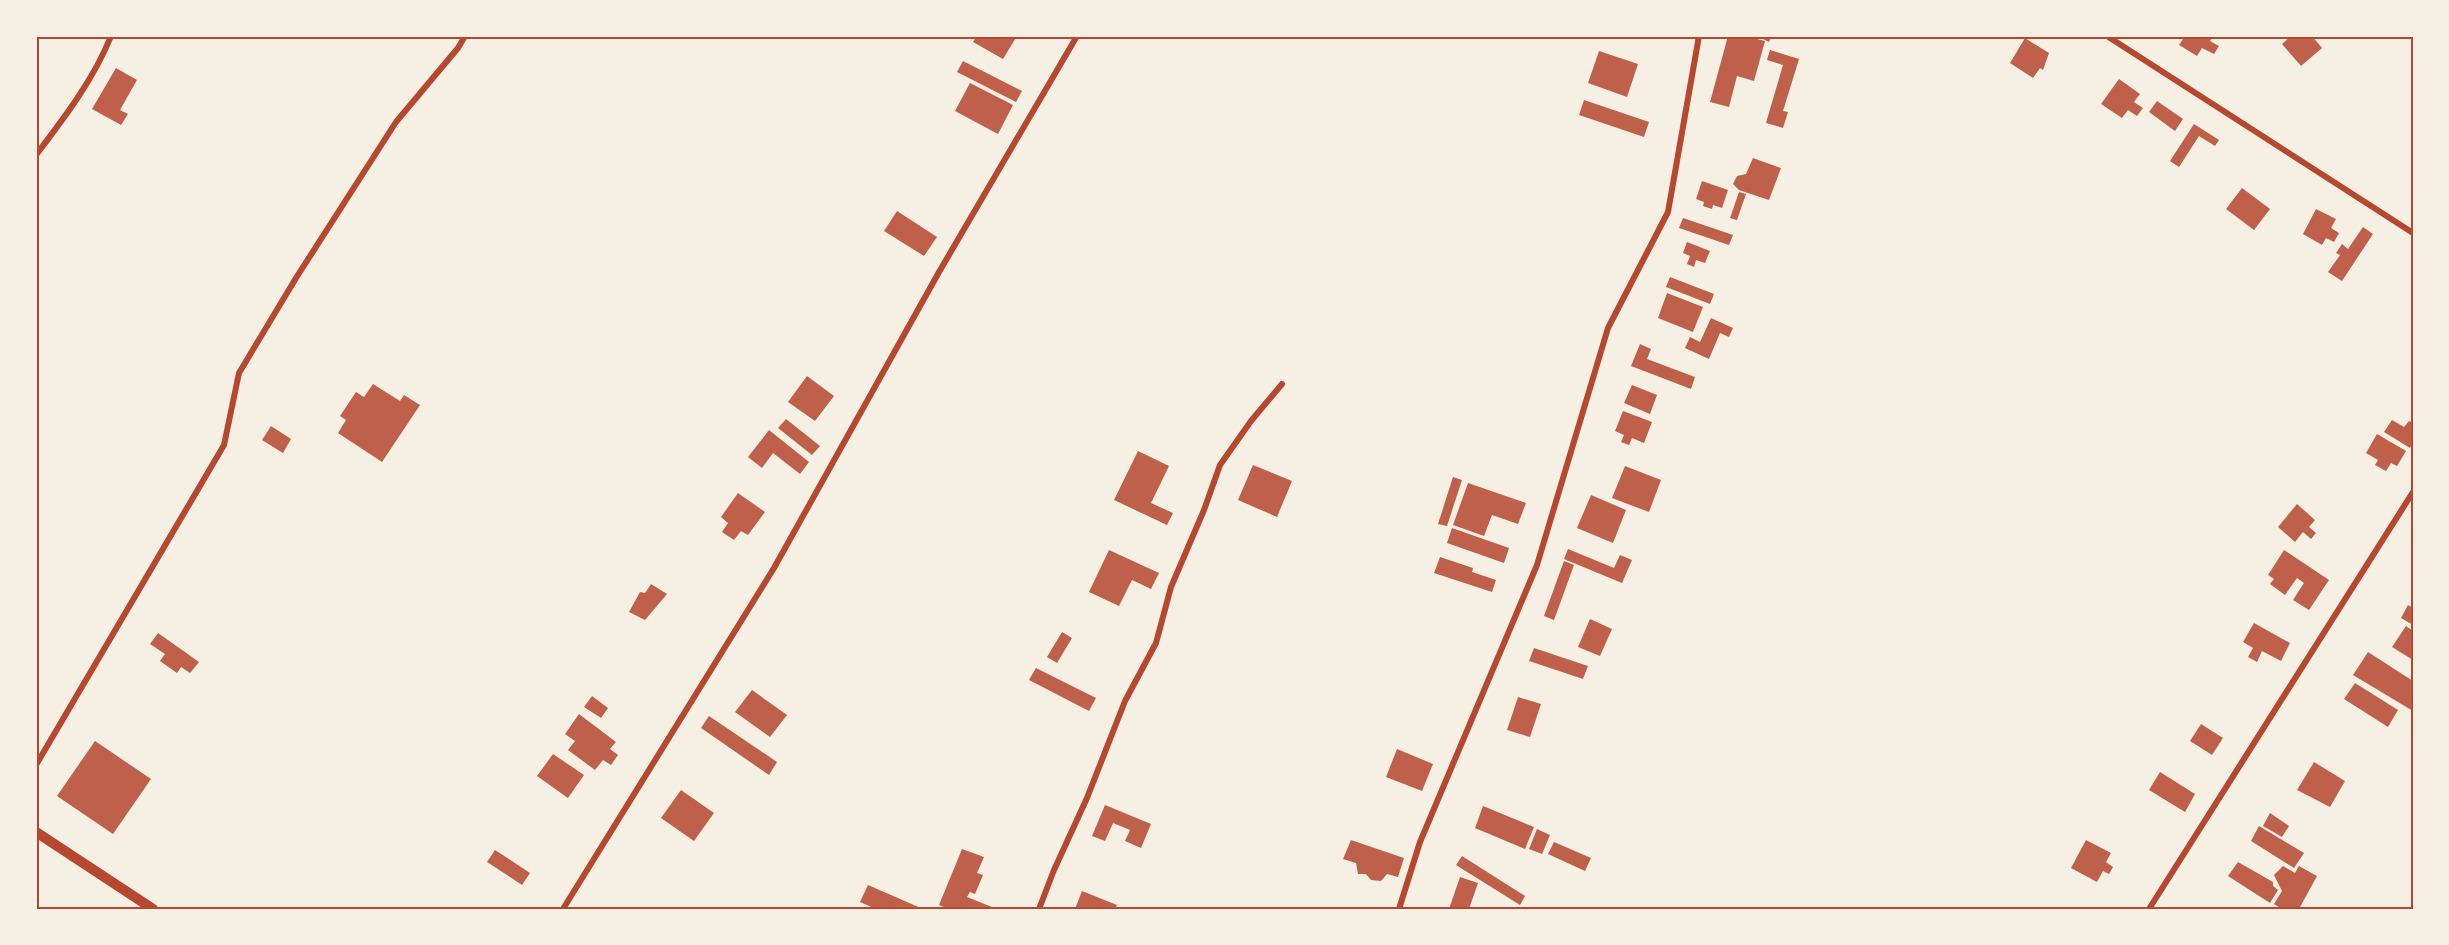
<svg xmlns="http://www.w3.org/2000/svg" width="2449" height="945" viewBox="0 0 2449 945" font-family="'Fira Sans Condensed',sans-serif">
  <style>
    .building { fill: #bf614a }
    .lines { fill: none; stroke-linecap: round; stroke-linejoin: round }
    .minor { stroke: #b5482f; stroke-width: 6 }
    .tertiary { stroke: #b5482f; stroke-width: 10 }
    .neatline { fill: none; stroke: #b5482f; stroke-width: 2 }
  </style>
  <rect width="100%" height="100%" fill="#f6efe4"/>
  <g class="building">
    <path d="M 977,36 L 1017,36 L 1003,59 L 973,42 Z"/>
    <path d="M 1728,36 L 1745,36 L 1765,41 L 1754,81 L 1737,76 L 1729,107 L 1710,102 Z"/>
    <path d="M 1757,36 L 1772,36 L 1769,42 Z"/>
    <path d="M 2185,36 L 2213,36 L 2210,41 L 2219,46 L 2214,54 L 2202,48 L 2197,56 L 2179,45 Z"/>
    <path d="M 2291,36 L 2312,36 L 2322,48 L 2301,66 L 2282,44 Z"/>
    <path d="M 2025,38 L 2049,53 L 2043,70 L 2040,68 L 2033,78 L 2010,63 Z"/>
    <path d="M 1770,50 L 1799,59 L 1783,111 L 1788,112 L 1783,128 L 1766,123 L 1783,65 L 1767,60 Z"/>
    <path d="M 1599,51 L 1638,64 L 1627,97 L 1588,83 Z"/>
    <path d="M 963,61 L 1022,91 L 1016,102 L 957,72 Z"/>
    <path d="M 116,68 L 137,80 L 120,110 L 128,114 L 121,125 L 92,109 Z"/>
    <path d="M 2119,79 L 2140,94 L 2134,102 L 2143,108 L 2137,116 L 2128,110 L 2122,118 L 2101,104 Z"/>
    <path d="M 970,83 L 1013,105 L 998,134 L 955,111 Z"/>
    <path d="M 1584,100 L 1649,122 L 1644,137 L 1579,115 Z"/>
    <path d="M 2157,101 L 2183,119 L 2175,131 L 2149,112 Z"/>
    <path d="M 2194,124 L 2219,140 L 2215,146 L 2199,136 L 2179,167 L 2170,161 Z"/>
    <path d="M 1753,158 L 1781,168 L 1769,200 L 1739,190 L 1733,184 L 1737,176 L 1746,174 Z"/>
    <path d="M 1702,181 L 1728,190 L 1722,208 L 1713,205 L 1712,209 L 1703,206 L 1704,202 L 1696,199 Z"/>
    <path d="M 2242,188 L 2270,209 L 2254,230 L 2226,209 Z"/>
    <path d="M 1739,192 L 1746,194 L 1737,220 L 1730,218 Z"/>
    <path d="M 2316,209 L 2336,219 L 2331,228 L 2339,233 L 2334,242 L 2326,238 L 2322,245 L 2303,234 Z"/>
    <path d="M 897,211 L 937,237 L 924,256 L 884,231 Z"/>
    <path d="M 1683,218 L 1733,235 L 1729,245 L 1679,228 Z"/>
    <path d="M 2363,227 L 2373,234 L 2342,281 L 2328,272 L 2340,255 L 2336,253 L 2342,244 L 2348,249 Z"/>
    <path d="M 1687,242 L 1710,251 L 1705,263 L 1696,260 L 1694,267 L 1687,264 L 1690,256 L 1683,253 Z"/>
    <path d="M 1670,277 L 1714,294 L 1710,304 L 1666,287 Z"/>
    <path d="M 1667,293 L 1703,307 L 1693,332 L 1658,318 Z"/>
    <path d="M 1711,318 L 1733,328 L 1729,337 L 1720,333 L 1709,359 L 1685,348 L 1690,337 L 1700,342 Z"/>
    <path d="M 1640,344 L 1651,349 L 1647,359 L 1695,377 L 1691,389 L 1631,366 Z"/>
    <path d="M 807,376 L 834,396 L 815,421 L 788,402 Z"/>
    <path d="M 373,384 L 400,401 L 404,395 L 420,405 L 382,462 L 338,433 L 346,420 L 340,416 L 356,392 L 364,397 Z"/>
    <path d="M 1632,385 L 1657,395 L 1650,414 L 1624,403 Z"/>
    <path d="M 1623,411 L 1652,422 L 1644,443 L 1632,438 L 1629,445 L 1621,442 L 1624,435 L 1615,431 Z"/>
    <path d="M 786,419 L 820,446 L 812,455 L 778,428 Z"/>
    <path d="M 2392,420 L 2404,427 L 2409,421 L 2413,423 L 2413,443 L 2410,448 L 2384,432 Z"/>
    <path d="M 271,426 L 291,439 L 283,453 L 262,440 Z"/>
    <path d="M 769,430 L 809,462 L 800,474 L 773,453 L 762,468 L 748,457 Z"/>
    <path d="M 2377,434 L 2406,451 L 2397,466 L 2391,463 L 2386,471 L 2375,465 L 2378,460 L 2366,453 Z"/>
    <path d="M 1138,451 L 1169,466 L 1151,503 L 1173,513 L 1167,525 L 1114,500 Z"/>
    <path d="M 1253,465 L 1292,481 L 1277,517 L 1238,500 Z"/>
    <path d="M 1625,466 L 1661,480 L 1649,512 L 1612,498 Z"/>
    <path d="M 1453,477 L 1462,480 L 1447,526 L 1438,524 Z"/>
    <path d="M 1468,483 L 1526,503 L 1518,524 L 1492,515 L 1484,536 L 1453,525 Z"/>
    <path d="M 738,493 L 765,512 L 748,535 L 741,531 L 734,540 L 722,532 L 728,523 L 721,517 Z"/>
    <path d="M 1591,495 L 1626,510 L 1613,543 L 1577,528 Z"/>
    <path d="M 2297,504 L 2315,520 L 2309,527 L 2316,533 L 2311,539 L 2303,532 L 2295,542 L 2278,527 Z"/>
    <path d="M 1452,528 L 1509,548 L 1504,563 L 1447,543 Z"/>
    <path d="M 1568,549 L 1614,568 L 1620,555 L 1632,560 L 1622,583 L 1564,559 Z"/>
    <path d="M 1109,550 L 1159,573 L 1151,589 L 1132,580 L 1119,606 L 1089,592 Z"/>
    <path d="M 2284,550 L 2329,580 L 2309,610 L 2293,600 L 2304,583 L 2297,578 L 2285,595 L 2270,584 L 2274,579 L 2268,575 Z"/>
    <path d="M 1440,557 L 1473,568 L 1472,572 L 1496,580 L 1492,592 L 1434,573 Z"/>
    <path d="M 1564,561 L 1574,565 L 1554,620 L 1544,616 Z"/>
    <path d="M 651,584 L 667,594 L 645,620 L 629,612 L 640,592 L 645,593 Z"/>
    <path d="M 2408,605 L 2413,608 L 2413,625 L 2401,618 Z"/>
    <path d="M 1590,619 L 1612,629 L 1600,656 L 1578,647 Z"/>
    <path d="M 2254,623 L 2290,643 L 2281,661 L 2262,651 L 2257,662 L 2248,657 L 2253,648 L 2243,642 Z"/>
    <path d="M 2406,626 L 2413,631 L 2413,660 L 2392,647 Z"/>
    <path d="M 1062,632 L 1072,638 L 1057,663 L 1047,657 Z"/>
    <path d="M 158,633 L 199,662 L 190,673 L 181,667 L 177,673 L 160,661 L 165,654 L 150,644 Z"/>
    <path d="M 1534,648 L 1588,666 L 1583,679 L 1529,661 Z"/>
    <path d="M 2368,652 L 2413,681 L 2413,711 L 2353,675 Z"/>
    <path d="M 1036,668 L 1096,698 L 1089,711 L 1029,680 Z"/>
    <path d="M 2355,683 L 2398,710 L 2388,727 L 2344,699 Z"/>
    <path d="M 752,690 L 787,715 L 770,737 L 735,712 Z"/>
    <path d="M 592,696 L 608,708 L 601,718 L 584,707 Z"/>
    <path d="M 1518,697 L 1541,704 L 1530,737 L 1507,730 Z"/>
    <path d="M 579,714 L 616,742 L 610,749 L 618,755 L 611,765 L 603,760 L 595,770 L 568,750 L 575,741 L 565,734 Z"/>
    <path d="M 709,716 L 777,762 L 769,775 L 701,728 Z"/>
    <path d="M 2201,724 L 2223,738 L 2212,755 L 2190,741 Z"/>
    <path d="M 95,741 L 151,779 L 113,834 L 57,796 Z"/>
    <path d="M 1397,749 L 1433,764 L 1422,791 L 1386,777 Z"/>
    <path d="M 553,754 L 584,775 L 568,798 L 537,776 Z"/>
    <path d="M 2314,762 L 2345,781 L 2330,807 L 2297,790 Z"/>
    <path d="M 2160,772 L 2195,794 L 2185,812 L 2149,790 Z"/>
    <path d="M 681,790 L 714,813 L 694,841 L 661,818 Z"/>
    <path d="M 1105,805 L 1151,824 L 1141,848 L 1125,841 L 1130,830 L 1113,823 L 1105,841 L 1092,836 Z"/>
    <path d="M 1483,806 L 1534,827 L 1525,849 L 1475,828 Z"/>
    <path d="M 2270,813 L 2289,826 L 2282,837 L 2263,826 Z"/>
    <path d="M 2259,826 L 2304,853 L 2294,868 L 2251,841 Z"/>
    <path d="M 1537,829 L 1550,835 L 1542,854 L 1529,849 Z"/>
    <path d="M 1351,840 L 1404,858 L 1398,877 L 1387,874 L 1381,881 L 1371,880 L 1366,874 L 1358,874 L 1356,863 L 1343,859 Z"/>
    <path d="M 2086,840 L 2111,853 L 2106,862 L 2113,867 L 2109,874 L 2103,871 L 2097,882 L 2071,868 Z"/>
    <path d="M 1554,842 L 1591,858 L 1585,871 L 1548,854 Z"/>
    <path d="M 962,849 L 984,857 L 977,873 L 983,875 L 975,894 L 970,892 L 967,897 L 997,909 L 949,909 L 939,905 Z"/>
    <path d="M 495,850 L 530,873 L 522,885 L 487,862 Z"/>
    <path d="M 1462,856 L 1525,896 L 1520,905 L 1456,865 Z"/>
    <path d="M 2238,862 L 2273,882 L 2273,886 L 2278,890 L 2270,903 L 2228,876 Z"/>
    <path d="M 2283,866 L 2295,873 L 2299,866 L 2317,876 L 2299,909 L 2282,909 L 2274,904 L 2282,891 L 2274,875 Z"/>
    <path d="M 1460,877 L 1478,883 L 1469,909 L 1449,909 Z"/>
    <path d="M 868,885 L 923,909 L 876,909 L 860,902 Z"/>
    <path d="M 1082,891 L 1117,905 L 1115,909 L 1075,909 Z"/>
  </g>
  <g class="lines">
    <g class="minor">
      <path d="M 2107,36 L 2413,233"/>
      <path d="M 36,155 C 64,118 94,79 111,36"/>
      <path d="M 36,765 L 224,445 L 239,373 L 296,278 L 396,122 L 458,48 L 465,36"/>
      <path d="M 563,909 L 774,568 L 939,272 L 1077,36"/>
      <path d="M 1039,909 L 1054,870 L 1087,798 L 1125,701 L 1156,643 L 1171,587 L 1204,510 L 1220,465 L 1251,421 L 1282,384"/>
      <path d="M 1399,909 L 1420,842 L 1537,565 L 1608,328 L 1668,212 L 1699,36"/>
      <path d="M 2149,909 L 2413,492"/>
    </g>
    <path class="tertiary" d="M 36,832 L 153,909"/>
  </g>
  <rect width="2449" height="945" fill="none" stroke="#f6efe4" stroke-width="75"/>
  <rect x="38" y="38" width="2374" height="870" class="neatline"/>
</svg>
